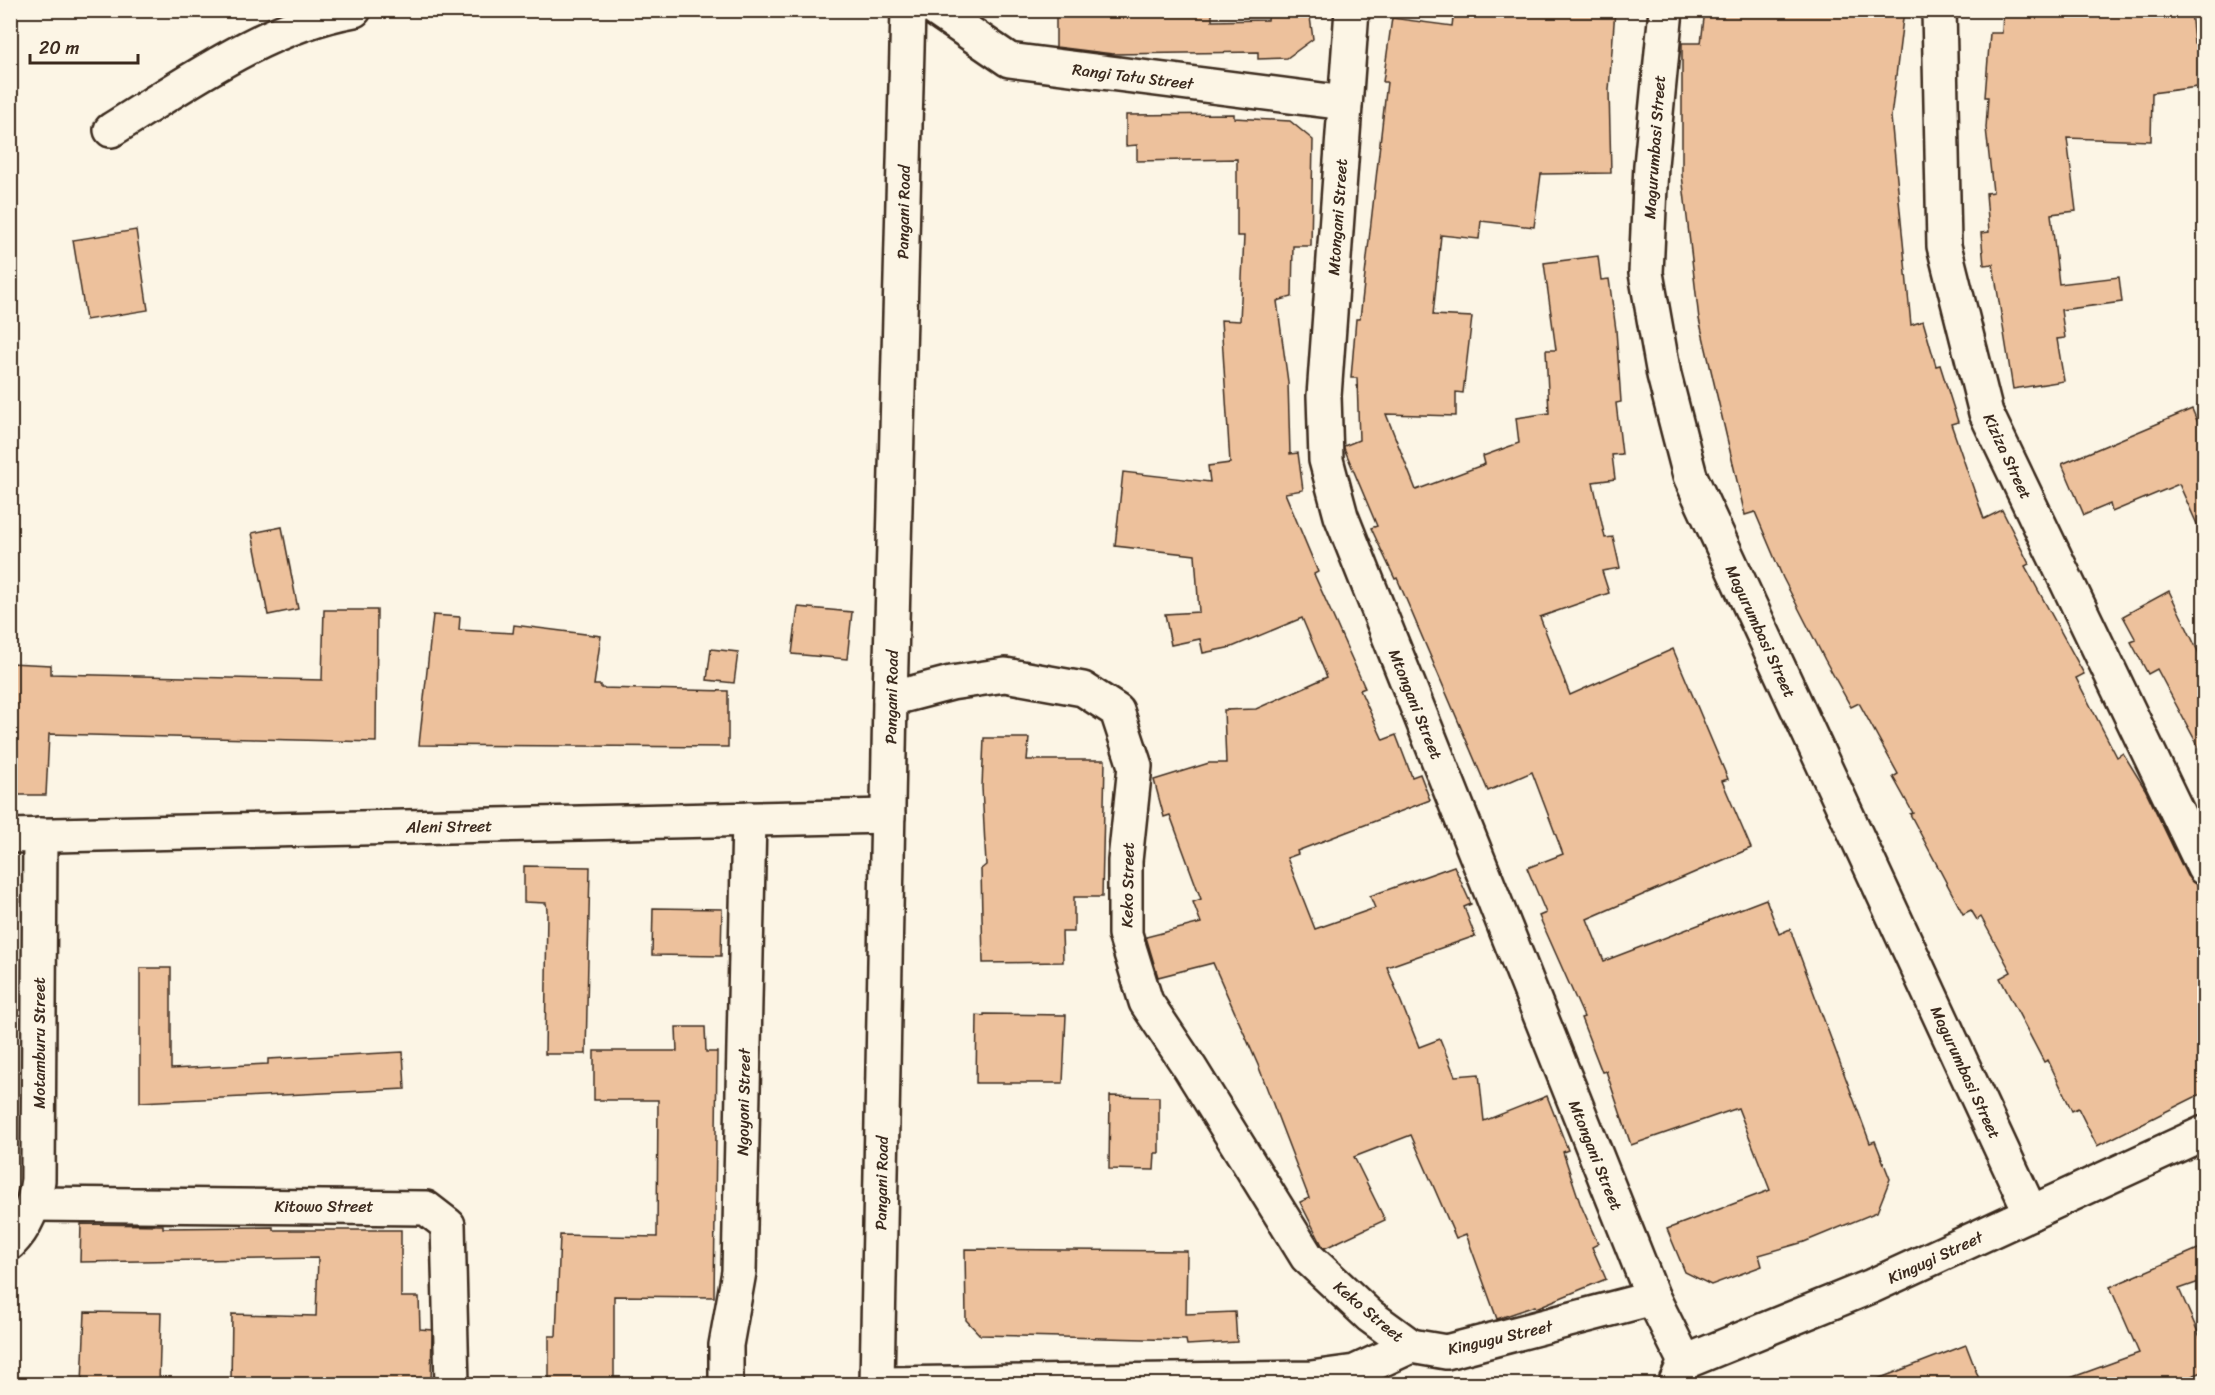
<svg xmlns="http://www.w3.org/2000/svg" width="2215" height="1395" viewBox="0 0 2215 1395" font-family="Sriracha,sans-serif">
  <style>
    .building { fill: #edc19c; stroke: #3b2a1e; stroke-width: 1.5 }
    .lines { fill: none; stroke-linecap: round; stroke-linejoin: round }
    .minor-casing { stroke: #3b2a1e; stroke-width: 38 }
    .major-casing { stroke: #3b2a1e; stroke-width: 38 }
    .minor { stroke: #fcf5e5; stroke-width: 33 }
    .major { stroke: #fcf5e5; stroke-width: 33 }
    .labels { text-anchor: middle; stroke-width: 4.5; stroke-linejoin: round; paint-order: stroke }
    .street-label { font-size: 16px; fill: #3b2a1e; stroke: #fcf5e5 }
  </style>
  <rect width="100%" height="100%" fill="#fcf5e5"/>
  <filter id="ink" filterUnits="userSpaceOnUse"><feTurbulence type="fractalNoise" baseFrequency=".0167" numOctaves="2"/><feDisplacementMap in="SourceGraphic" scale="12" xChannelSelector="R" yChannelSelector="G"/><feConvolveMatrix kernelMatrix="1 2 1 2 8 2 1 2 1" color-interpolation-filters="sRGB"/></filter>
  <g filter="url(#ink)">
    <g class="building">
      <path d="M 1056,10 L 1212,10 L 1212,21 L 1268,20 L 1269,10 L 1309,10 L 1313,39 L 1287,58 L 1258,59 L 1258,52 L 1113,54 L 1056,47 Z"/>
      <path d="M 1454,10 L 1615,10 L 1609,90 L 1611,173 L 1541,174 L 1534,227 L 1481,221 L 1479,239 L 1441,235 L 1433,315 L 1472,317 L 1463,393 L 1456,392 L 1456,416 L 1386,414 L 1416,490 L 1485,464 L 1483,456 L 1519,443 L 1516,418 L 1549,413 L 1546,350 L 1556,350 L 1544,263 L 1598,256 L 1601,280 L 1609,279 L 1616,330 L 1621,402 L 1616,403 L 1622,454 L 1612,455 L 1615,479 L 1593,482 L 1605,538 L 1613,537 L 1620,568 L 1602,571 L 1609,593 L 1540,617 L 1570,695 L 1673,649 L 1728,779 L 1722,781 L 1751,848 L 1587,919 L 1604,961 L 1766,899 L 1779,934 L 1790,929 L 1870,1143 L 1875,1141 L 1890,1179 L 1877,1212 L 1804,1242 L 1759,1255 L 1762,1266 L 1711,1285 L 1685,1272 L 1667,1229 L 1770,1190 L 1738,1108 L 1631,1145 L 1606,1071 L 1602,1072 L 1581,1018 L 1584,1017 L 1539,916 L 1546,913 L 1527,868 L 1563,854 L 1532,772 L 1488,791 L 1397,578 L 1395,579 L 1371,528 L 1377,526 L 1344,448 L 1344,446 L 1359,440 L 1357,378 L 1351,378 L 1356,319 L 1360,319 L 1387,82 L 1383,82 L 1392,18 L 1452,26 Z"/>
      <path d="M 1705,10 L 1904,10 L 1891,117 L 1911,325 L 1923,321 L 1936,366 L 1940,365 L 1958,422 L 1951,424 L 1984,519 L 2002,510 L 2029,564 L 2025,566 L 2084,674 L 2076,678 L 2117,757 L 2123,753 L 2145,789 L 2187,876 L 2198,885 L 2205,897 L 2205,1092 L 2097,1146 L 2078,1108 L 2072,1111 L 2048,1060 L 2044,1062 L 2000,978 L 2011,972 L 1981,917 L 1977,920 L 1971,910 L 1963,914 L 1910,814 L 1913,813 L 1893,777 L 1898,774 L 1859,703 L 1851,707 L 1825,660 L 1783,578 L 1755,512 L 1745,515 L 1699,319 L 1682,175 L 1682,43 L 1701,43 Z"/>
      <path d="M 2003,10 L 2191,10 L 2194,43 L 2205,42 L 2205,86 L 2152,93 L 2151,141 L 2067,138 L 2076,211 L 2051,214 L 2059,284 L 2119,277 L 2122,302 L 2061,310 L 2065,338 L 2057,339 L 2064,381 L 2013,389 L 1993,264 L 1984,265 L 1981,233 L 1989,232 L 1986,193 L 1993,192 L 1986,128 L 1988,97 L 1985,97 L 1990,33 L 2002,33 Z"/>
      <path d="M 1234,114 L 1234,118 L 1290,121 L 1313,140 L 1311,246 L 1293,246 L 1292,297 L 1277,301 L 1288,382 L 1290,454 L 1298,453 L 1303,490 L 1285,493 L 1318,572 L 1314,574 L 1365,688 L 1360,690 L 1383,740 L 1396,735 L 1412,777 L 1420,774 L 1430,800 L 1297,851 L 1298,854 L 1287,858 L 1315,929 L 1375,908 L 1370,896 L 1454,866 L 1471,904 L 1464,907 L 1475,936 L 1387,967 L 1419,1047 L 1440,1039 L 1455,1076 L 1479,1074 L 1484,1121 L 1547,1096 L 1568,1150 L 1563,1152 L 1580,1203 L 1598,1244 L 1592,1247 L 1606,1279 L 1536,1308 L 1535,1306 L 1497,1319 L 1466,1234 L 1456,1238 L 1411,1135 L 1354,1157 L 1385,1220 L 1325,1248 L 1322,1245 L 1300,1202 L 1309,1198 L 1258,1065 L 1213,963 L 1158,977 L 1146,937 L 1201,923 L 1193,902 L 1201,899 L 1170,815 L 1164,817 L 1154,780 L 1209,763 L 1226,763 L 1224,710 L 1256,709 L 1327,677 L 1302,618 L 1232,647 L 1203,653 L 1200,639 L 1171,645 L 1165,614 L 1199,612 L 1195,555 L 1115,546 L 1123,472 L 1210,482 L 1208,466 L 1230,463 L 1221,320 L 1240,321 L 1244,236 L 1237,236 L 1237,159 L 1137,161 L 1137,145 L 1126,146 L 1126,115 Z"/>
      <path d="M 136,230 L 148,310 L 86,320 L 73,240 Z"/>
      <path d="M 2192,409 L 2205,439 L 2205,542 L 2179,484 L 2112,512 L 2110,504 L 2084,515 L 2062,464 Z"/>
      <path d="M 282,527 L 298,609 L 268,615 L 252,533 Z"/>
      <path d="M 2169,591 L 2205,666 L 2205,759 L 2157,669 L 2148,674 L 2131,642 L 2136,640 L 2123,616 Z"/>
      <path d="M 798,607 L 852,612 L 847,659 L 792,654 Z"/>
      <path d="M 324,610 L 377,610 L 376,742 L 49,734 L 46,795 L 14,795 L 16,737 L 10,737 L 10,663 L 51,665 L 51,674 L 322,680 Z"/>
      <path d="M 433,615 L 460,617 L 459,630 L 513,633 L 514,625 L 601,636 L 594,685 L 601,685 L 601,688 L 728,691 L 728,747 L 419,745 Z"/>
      <path d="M 711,649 L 738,652 L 734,683 L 707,680 Z"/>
      <path d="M 984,738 L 1029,738 L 1027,760 L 1105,760 L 1102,897 L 1074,897 L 1074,932 L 1062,932 L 1063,962 L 983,963 L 981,869 L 986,865 L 982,787 Z"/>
      <path d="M 524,866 L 590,867 L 586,1054 L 545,1054 L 547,910 L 546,903 L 524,902 Z"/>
      <path d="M 653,908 L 722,909 L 721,956 L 652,955 Z"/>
      <path d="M 140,968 L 171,968 L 171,1069 L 268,1064 L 268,1059 L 403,1052 L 405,1089 L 140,1102 Z"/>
      <path d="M 984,1014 L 1066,1015 L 1063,1083 L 976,1083 L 977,1015 L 984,1016 Z"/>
      <path d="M 676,1027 L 705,1027 L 706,1052 L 717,1052 L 714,1297 L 614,1296 L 614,1382 L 549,1381 L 549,1336 L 556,1336 L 560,1235 L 657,1237 L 658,1100 L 594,1100 L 594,1051 L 677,1051 Z"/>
      <path d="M 1110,1096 L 1159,1097 L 1159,1153 L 1155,1153 L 1154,1170 L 1109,1169 Z"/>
      <path d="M 81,1224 L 163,1225 L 163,1228 L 273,1227 L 273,1230 L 401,1230 L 401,1297 L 419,1297 L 420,1329 L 432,1330 L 431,1384 L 231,1384 L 232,1314 L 316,1316 L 318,1258 L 80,1262 Z"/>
      <path d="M 2205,1246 L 2205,1280 L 2179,1289 L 2205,1348 L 2205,1371 L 2192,1376 L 2196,1384 L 2063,1384 L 2062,1381 L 2139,1353 L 2110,1287 Z"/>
      <path d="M 965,1249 L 1187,1251 L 1186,1314 L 1235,1312 L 1237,1342 L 1187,1345 L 1186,1340 L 980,1335 L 966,1320 Z"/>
      <path d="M 85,1312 L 161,1313 L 159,1384 L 82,1384 Z"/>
      <path d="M 1966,1345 L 1981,1384 L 1871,1384 L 1870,1382 Z"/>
    </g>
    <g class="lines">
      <defs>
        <g id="minor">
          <path d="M 936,10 L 1009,60 L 1345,103"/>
          <path d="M 1352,10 L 1324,396 L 1326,460 L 1341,516 L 1653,1298 L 1685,1362"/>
          <path d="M 1666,10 L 1651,165 L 1646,273 L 1664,375 L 1690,476 L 2031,1213"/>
          <path d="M 1939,10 L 1944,246 L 1986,413 L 2204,868"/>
          <path d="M 111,130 C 187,83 265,26 354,10"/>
          <path d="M 890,699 L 951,683 L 1005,675 L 1083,689 L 1117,711 L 1135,766 L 1125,861 L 1125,934 L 1146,1002 L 1190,1068 L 1307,1257 L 1370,1316 L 1411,1346"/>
          <path d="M 10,836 L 888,816"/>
          <path d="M 34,1204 L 426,1208 L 448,1225 L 452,1384"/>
          <path d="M 10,1243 C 28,1225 35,1203 38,1180 L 40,835"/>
          <path d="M 726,1384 L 726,1345 L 739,1272 L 749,819"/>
          <path d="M 883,1384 L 1311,1378 L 1355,1372 L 1411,1346 L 1446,1352 L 1653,1298"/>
          <path d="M 1675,1384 L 1685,1362 L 1872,1286 L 2204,1133"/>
        </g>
        <path id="major" d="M 877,1384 L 890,699 L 908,10"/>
      </defs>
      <use href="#minor" class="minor-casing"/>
      <use href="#major" class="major-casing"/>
      <use href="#minor" class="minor"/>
      <use href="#major" class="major"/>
    </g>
  </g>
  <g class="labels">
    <g class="street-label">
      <text transform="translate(1133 76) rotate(7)" y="6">Rangi Tatu Street</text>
      <text transform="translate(1654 147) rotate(-86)" y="6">Magurumbasi Street</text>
      <text transform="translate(903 212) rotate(-89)" y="6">Pangani Road</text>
      <text transform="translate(1337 217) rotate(-86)" y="6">Mtongani Street</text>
      <text transform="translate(2008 456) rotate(65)" y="6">Kiziza Street</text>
      <text transform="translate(1761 631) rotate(65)" y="6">Magurumbasi Street</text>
      <text transform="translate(891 697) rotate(-89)" y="6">Pangani Road</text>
      <text transform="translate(1416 704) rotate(68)" y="6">Mtongani Street</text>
      <text transform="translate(449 826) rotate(-1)" y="6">Aleni Street</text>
      <text transform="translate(1127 885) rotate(-89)" y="6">Keko Street</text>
      <text transform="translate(39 1043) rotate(-90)" y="6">Motamburu Street</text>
      <text transform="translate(1966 1072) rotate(65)" y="6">Magurumbasi Street</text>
      <text transform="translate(743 1102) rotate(-89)" y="6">Ngoyoni Street</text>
      <text transform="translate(1596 1155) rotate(68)" y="6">Mtongani Street</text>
      <text transform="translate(881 1183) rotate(-89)" y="6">Pangani Road</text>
      <text x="324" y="1212">Kitowo Street</text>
      <text transform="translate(1935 1257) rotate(-25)" y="6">Kingugi Street</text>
      <text transform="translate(1369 1311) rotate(40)" y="6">Keko Street</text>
      <text transform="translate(1500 1337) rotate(-13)" y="6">Kingugu Street</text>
    </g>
  </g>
  <rect width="2215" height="1395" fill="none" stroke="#fcf5e5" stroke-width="36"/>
  <rect x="18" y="18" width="2179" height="1359" fill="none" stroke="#3b2a1e" stroke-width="2" filter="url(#ink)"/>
  <path d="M30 54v9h108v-9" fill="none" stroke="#3b2a1e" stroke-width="3"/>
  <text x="39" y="54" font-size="18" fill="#3b2a1e" stroke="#fcf5e5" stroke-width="4.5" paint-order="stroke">20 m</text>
</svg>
